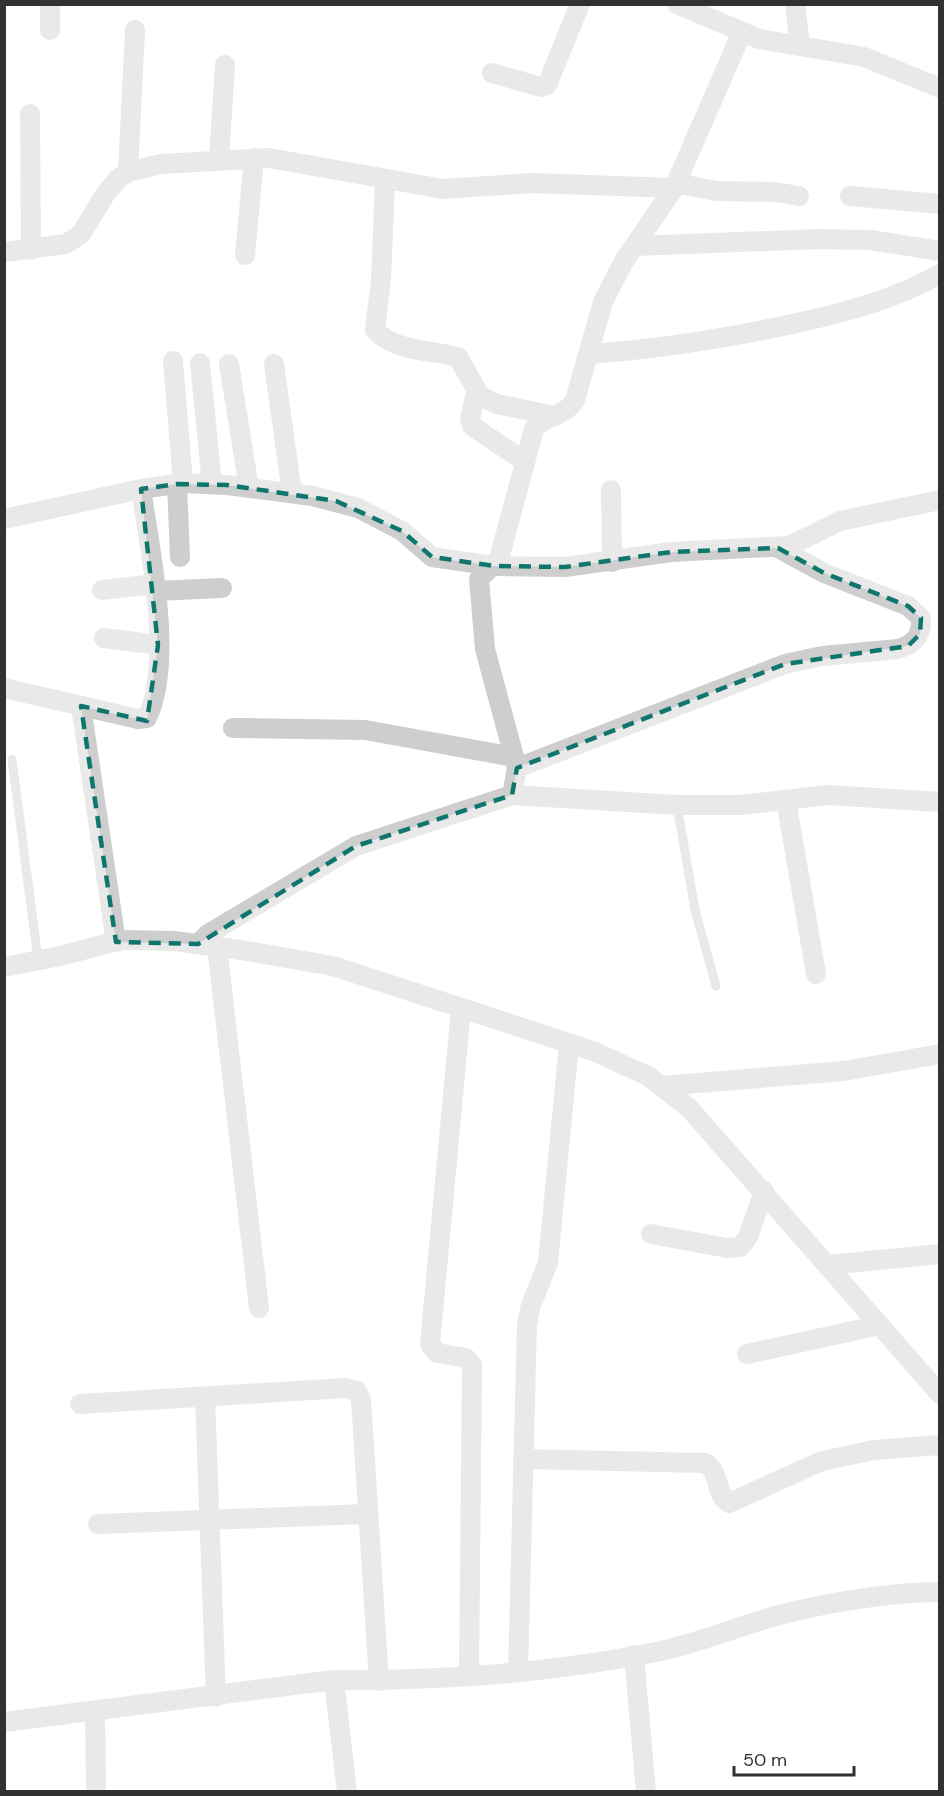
<svg xmlns="http://www.w3.org/2000/svg" width="944" height="1796" viewBox="0 0 944 1796" font-family="'DM Sans',sans-serif">
  <style>
    .lines { fill: none; stroke-linecap: round; stroke-linejoin: round }
    .lane { stroke: #cecece; stroke-width: 9 }
    .street { stroke: #cecece; stroke-width: 20 }
    .marked { fill: none; stroke: #0f766e; stroke-width: 4.5; stroke-dasharray: 12 8; stroke-linejoin: round }
  </style>
  <rect width="100%" height="100%" fill="#fff"/>
  <g class="lines">
    <g class="lane">
      <path d="M 12,759 L 38,960"/>
      <path d="M 677,805 L 695,910 L 716,986"/>
    </g>
    <g class="street">
      <path d="M 677,4 L 759,39 L 864,57 L 940,88"/>
      <path d="M 795,4 L 800,46"/>
      <path d="M 50,30 L 50,4"/>
      <path d="M 492,73 L 541,87 L 547,85 L 580,4"/>
      <path d="M 30,114 L 31,250"/>
      <path d="M 219,159 L 225,65"/>
      <path d="M 128,172 L 135,30"/>
      <path d="M 385,179 L 381,280 L 375,330 C 395,352 432,350 458,357 L 480,396 L 497,404 L 554,416"/>
      <path d="M 676,183 L 716,191 L 775,192 L 799,196"/>
      <path d="M 850,196 L 940,204"/>
      <path d="M 635,246 L 818,239 L 870,240 L 940,251"/>
      <path d="M 4,252 L 66,244 L 81,234 L 106,193 L 118,179 L 128,172 L 161,164 L 269,158 L 443,189 L 532,183 L 674,188"/>
      <path d="M 245,255 L 254,158"/>
      <path d="M 589,354 C 660,349 728,338 797,323 C 846,312 896,299 940,274"/>
      <path d="M 173,361 L 183,483"/>
      <path d="M 200,363 L 212,484"/>
      <path d="M 229,364 L 249,488"/>
      <path d="M 274,364 L 292,493"/>
      <path d="M 476,393 L 470,419 L 472,426 L 524,461"/>
      <path d="M 177,484 L 180,557"/>
      <path d="M 611,490 L 612,562"/>
      <path d="M 4,519 L 141,489 L 183,483 L 227,485 L 312,496 L 358,508 L 402,531 L 432,557 L 494,566 L 565,567 L 671,552 L 789,546 L 840,521 L 940,500"/>
      <path d="M 102,590 L 155,584"/>
      <path d="M 155,591 L 222,588"/>
      <path d="M 104,638 L 158,645"/>
      <path d="M 4,688 L 138,719 L 147,718 C 174,661 150,550 141,489"/>
      <path d="M 81,706 L 116,942"/>
      <path d="M 233,728 L 365,730 L 514,757"/>
      <path d="M 517,768 L 785,664 L 822,656 L 898,649 C 915,644 922,635 921,618 L 908,606 L 824,573 L 778,548"/>
      <path d="M 512,795 L 677,805 L 742,805 L 828,795 L 940,802"/>
      <path d="M 786,800 L 816,974"/>
      <path d="M 198,944 L 208,934 L 356,846 L 512,795 L 517,768 L 485,649 L 479,579 L 499,559 L 534,429 C 545,415 565,417 575,400 L 603,302 L 624,261 L 674,188 L 742,32"/>
      <path d="M 217,947 L 259,1308"/>
      <path d="M 4,967 L 60,956 L 121,940 L 174,941 L 241,950 L 333,966 L 593,1051 L 648,1076 L 689,1108 L 940,1394"/>
      <path d="M 461,1009 L 430,1344 L 437,1353 L 466,1358 L 472,1365 L 469,1675"/>
      <path d="M 662,1086 L 844,1071 L 940,1054"/>
      <path d="M 651,1234 L 727,1248 L 740,1247 L 748,1237 L 764,1191"/>
      <path d="M 828,1265 L 940,1254"/>
      <path d="M 747,1354 L 880,1325"/>
      <path d="M 205,1398 L 216,1697"/>
      <path d="M 80,1404 L 345,1388 L 357,1391 L 361,1400 L 379,1681"/>
      <path d="M 523,1459 L 705,1463 C 721,1472 715,1496 729,1503 L 822,1461 L 874,1450 L 940,1445"/>
      <path d="M 98,1524 L 367,1514"/>
      <path d="M 634,1655 L 646,1792"/>
      <path d="M 518,1672 L 527,1324 L 531,1305 L 548,1263 L 569,1044"/>
      <path d="M 334,1680 L 347,1792"/>
      <path d="M 95,1711 L 96,1792"/>
      <path d="M 4,1722 L 334,1680 C 442,1681 550,1673 656,1652 C 700,1643 743,1624 787,1613 C 832,1602 893,1592 940,1592"/>
    </g>
  </g>
  <path d="M0 0H944V1796H0ZM 177,484 L 227,485 L 336,501 L 402,531 L 432,557 L 494,566 L 565,567 L 671,552 L 778,548 L 824,573 L 908,606 L 921,618 L 920,634 L 908,646 L 785,664 L 517,768 L 512,795 L 356,846 L 198,944 L 116,942 L 81,706 L 147,721 L 158,645 L 141,489 Z" fill="#fff" fill-opacity=".55" fill-rule="evenodd"/>
  <path class="marked" d="M 177,484 L 227,485 L 336,501 L 402,531 L 432,557 L 494,566 L 565,567 L 671,552 L 778,548 L 824,573 L 908,606 L 921,618 L 920,634 L 908,646 L 785,664 L 517,768 L 512,795 L 356,846 L 198,944 L 116,942 L 81,706 L 147,721 L 158,645 L 141,489 Z"/>
  <rect width="944" height="1796" fill="none" stroke="#313131" stroke-width="12"/>
  <path d="M734 1766v9h120v-9" fill="none" stroke="#313131" stroke-width="3"/>
  <text x="743" y="1766" font-size="18" fill="#313131" stroke="#ffffff" stroke-width="4.5" paint-order="stroke">50 m</text>
</svg>
